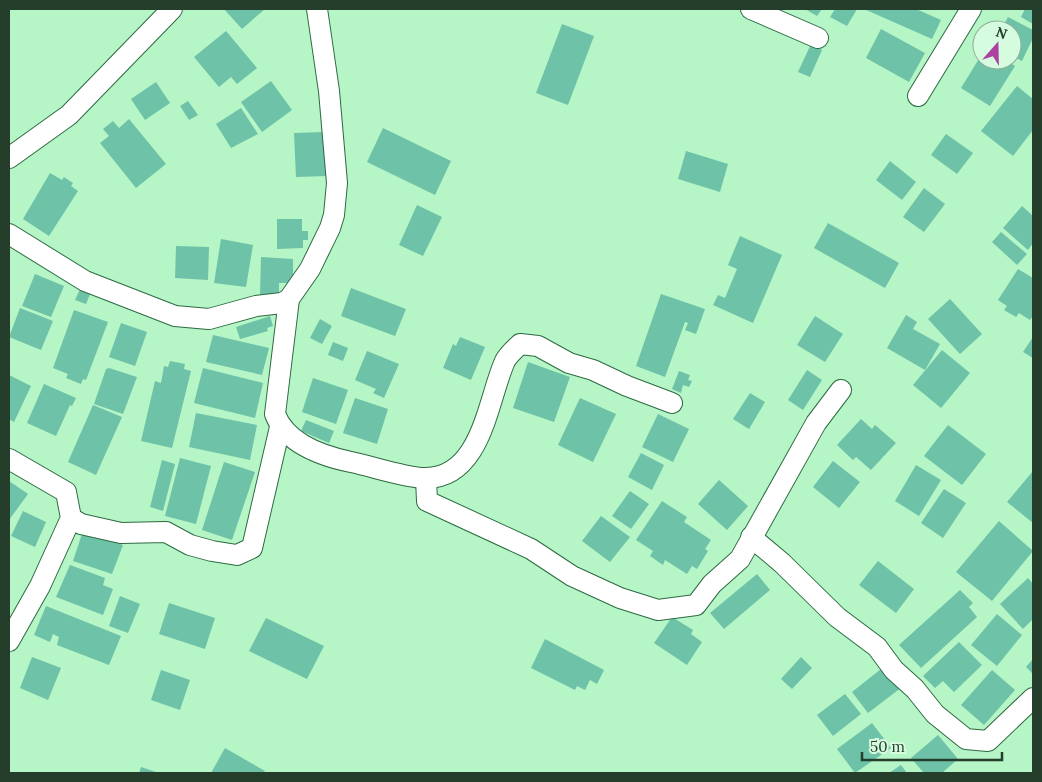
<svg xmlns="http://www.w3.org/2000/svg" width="1042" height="782" viewBox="0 0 1042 782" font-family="Lora,serif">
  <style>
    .building { fill: #6ec2a8 }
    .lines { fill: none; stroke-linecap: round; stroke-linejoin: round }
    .minor-casing { stroke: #2d6a41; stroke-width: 22 }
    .minor { stroke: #fff; stroke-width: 20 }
  </style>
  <rect width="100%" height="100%" fill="#b5f5c6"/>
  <g class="building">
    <path d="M 224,9 L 265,9 L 242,29 Z"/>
    <path d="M 805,9 L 822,9 L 817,16 Z"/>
    <path d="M 835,9 L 857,9 L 847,26 L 830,17 Z"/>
    <path d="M 864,9 L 916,9 L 941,20 L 932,39 Z"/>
    <path d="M 1025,9 L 1033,9 L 1033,24 L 1021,17 Z"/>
    <path d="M 1008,17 L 1033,30 L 1033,38 L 1022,61 L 1012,56 L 1012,30 L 1001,30 Z"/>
    <path d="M 562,24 L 594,36 L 568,105 L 536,93 Z"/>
    <path d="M 881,29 L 925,53 L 909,82 L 866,58 Z"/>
    <path d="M 226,31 L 257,68 L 237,84 L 231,77 L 219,87 L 194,57 Z"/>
    <path d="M 811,44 L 822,50 L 810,77 L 798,72 Z"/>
    <path d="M 982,54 L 982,60 L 1006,60 L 1015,66 L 990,106 L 961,88 Z"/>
    <path d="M 271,81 L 292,110 L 262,132 L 241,102 Z"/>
    <path d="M 156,82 L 170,103 L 145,120 L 131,99 Z"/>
    <path d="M 1017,86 L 1033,99 L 1033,130 L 1013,156 L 981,131 Z"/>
    <path d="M 188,101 L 198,115 L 189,120 L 180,106 Z"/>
    <path d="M 241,108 L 258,134 L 231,148 L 216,124 Z"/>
    <path d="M 129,119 L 166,164 L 136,188 L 100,143 L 109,136 L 103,129 L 113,121 L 119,128 Z"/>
    <path d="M 383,128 L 451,161 L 435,195 L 367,162 Z"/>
    <path d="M 325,132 L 327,176 L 296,177 L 294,133 Z"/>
    <path d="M 946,134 L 973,153 L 957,174 L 931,155 Z"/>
    <path d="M 686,151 L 728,164 L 720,192 L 678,179 Z"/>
    <path d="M 890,161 L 916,182 L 902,200 L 876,180 Z"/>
    <path d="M 50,173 L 62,180 L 64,177 L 73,183 L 71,186 L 78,191 L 49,236 L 23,219 Z"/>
    <path d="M 924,188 L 945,204 L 924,232 L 903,217 Z"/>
    <path d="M 417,205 L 442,217 L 423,256 L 399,245 Z"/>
    <path d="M 1022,206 L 1033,216 L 1033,243 L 1028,250 L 1003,228 Z"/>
    <path d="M 277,219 L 302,219 L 302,231 L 308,231 L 308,240 L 303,240 L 303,248 L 277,249 Z"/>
    <path d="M 828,223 L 899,263 L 885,288 L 814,248 Z"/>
    <path d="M 1001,232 L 1027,254 L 1017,265 L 992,242 Z"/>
    <path d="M 740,236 L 782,255 L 753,323 L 713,305 L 718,295 L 725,298 L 737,269 L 728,265 Z"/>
    <path d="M 221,239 L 253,245 L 246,287 L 214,283 Z"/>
    <path d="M 176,246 L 209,247 L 208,280 L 175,278 Z"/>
    <path d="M 261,257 L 293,259 L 293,283 L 279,283 L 279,296 L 260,295 Z"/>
    <path d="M 1018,269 L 1033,278 L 1033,316 L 1030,320 L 1019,313 L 1016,317 L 1004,310 L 1007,306 L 998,300 Z"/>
    <path d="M 35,274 L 64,286 L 51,317 L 22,306 Z"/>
    <path d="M 81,287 L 91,292 L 86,304 L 75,300 Z"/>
    <path d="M 351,288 L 406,309 L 395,336 L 341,316 Z"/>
    <path d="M 661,294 L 705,309 L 696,334 L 685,330 L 688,323 L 685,322 L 665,377 L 636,366 Z"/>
    <path d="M 950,299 L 982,334 L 960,354 L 928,319 Z"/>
    <path d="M 20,308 L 53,321 L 41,350 L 9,337 Z"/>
    <path d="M 74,310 L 108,322 L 86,380 L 83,379 L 81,384 L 66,378 L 68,374 L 53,368 Z"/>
    <path d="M 906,315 L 917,322 L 913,329 L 940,344 L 925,370 L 887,348 Z"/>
    <path d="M 270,316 L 273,326 L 267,328 L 268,331 L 240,339 L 236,327 Z"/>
    <path d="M 815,316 L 843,334 L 825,362 L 797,345 Z"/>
    <path d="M 320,319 L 332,326 L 322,344 L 310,338 Z"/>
    <path d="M 121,323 L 147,332 L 135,366 L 109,357 Z"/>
    <path d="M 213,335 L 269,348 L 262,375 L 206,362 Z"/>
    <path d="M 460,337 L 485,347 L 471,380 L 443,368 L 453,344 L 456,346 Z"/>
    <path d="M 1033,337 L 1033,358 L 1023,352 Z"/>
    <path d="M 333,342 L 348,348 L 343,361 L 328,355 Z"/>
    <path d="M 942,350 L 970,373 L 941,408 L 913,385 Z"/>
    <path d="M 367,351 L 399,364 L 384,398 L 373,393 L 376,389 L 355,380 Z"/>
    <path d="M 170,361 L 185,364 L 184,369 L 191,371 L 172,448 L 141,441 L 155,381 L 161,383 L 164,366 L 168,367 Z"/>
    <path d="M 528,362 L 570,377 L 554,422 L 513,408 Z"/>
    <path d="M 109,368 L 137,377 L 123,414 L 94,404 L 106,369 Z"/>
    <path d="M 203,368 L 263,383 L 255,418 L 194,403 Z"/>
    <path d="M 807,370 L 822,380 L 803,410 L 788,400 Z"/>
    <path d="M 679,371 L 690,375 L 688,380 L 692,381 L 689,387 L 683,385 L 681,393 L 672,389 Z"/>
    <path d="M 9,375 L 31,386 L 14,422 L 9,419 Z"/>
    <path d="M 313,378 L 348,390 L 336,424 L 302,412 Z"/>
    <path d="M 44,384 L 76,398 L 72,406 L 70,405 L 56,436 L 27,423 Z"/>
    <path d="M 750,393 L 765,402 L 749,429 L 733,419 Z"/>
    <path d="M 355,398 L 388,409 L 377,444 L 343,433 Z"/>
    <path d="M 580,398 L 616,414 L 593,462 L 558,445 Z"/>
    <path d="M 93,405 L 122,417 L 96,475 L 68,462 Z"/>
    <path d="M 196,413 L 257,425 L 250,460 L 189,447 Z"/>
    <path d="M 658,414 L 689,429 L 673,462 L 642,447 Z"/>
    <path d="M 861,419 L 872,429 L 875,425 L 896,443 L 871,470 L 856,457 L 853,460 L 837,445 Z"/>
    <path d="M 306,420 L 334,431 L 329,443 L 301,431 Z"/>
    <path d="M 948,425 L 986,454 L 962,485 L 924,456 Z"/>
    <path d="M 641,453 L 664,465 L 652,490 L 628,477 Z"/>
    <path d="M 180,458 L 211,466 L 196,524 L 165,516 Z"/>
    <path d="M 162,460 L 175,464 L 163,511 L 150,507 Z"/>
    <path d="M 833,461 L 860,482 L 839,508 L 813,487 Z"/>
    <path d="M 224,462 L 255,472 L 232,540 L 202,530 Z"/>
    <path d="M 916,465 L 941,480 L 919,516 L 895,501 Z"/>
    <path d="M 1033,471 L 1033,523 L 1007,502 Z"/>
    <path d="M 719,480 L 748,506 L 727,530 L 698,504 Z"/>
    <path d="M 9,481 L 28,494 L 9,520 Z"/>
    <path d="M 944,489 L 966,503 L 943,538 L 921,523 Z"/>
    <path d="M 630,491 L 649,504 L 631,529 L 612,516 Z"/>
    <path d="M 662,501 L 687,517 L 684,522 L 711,540 L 705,549 L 708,551 L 697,569 L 692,566 L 687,574 L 665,560 L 663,565 L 650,556 L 653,551 L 636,540 Z"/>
    <path d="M 23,511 L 46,522 L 35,547 L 11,536 Z"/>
    <path d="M 601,516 L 630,537 L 610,562 L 582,541 Z"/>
    <path d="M 999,521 L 1033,551 L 992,601 L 956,572 Z"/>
    <path d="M 83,531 L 123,545 L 112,574 L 73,561 Z"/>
    <path d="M 878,561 L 914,589 L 896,613 L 859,585 Z"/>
    <path d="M 70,565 L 105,578 L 103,585 L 113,589 L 103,615 L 56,597 Z"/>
    <path d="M 757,574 L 770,590 L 724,629 L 710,613 Z"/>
    <path d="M 1028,578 L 1033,584 L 1033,619 L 1023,629 L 1000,604 Z"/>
    <path d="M 960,590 L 973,603 L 969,607 L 977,617 L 921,668 L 899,645 Z"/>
    <path d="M 120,596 L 140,604 L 128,633 L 109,626 Z"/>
    <path d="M 169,603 L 215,618 L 205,649 L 159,634 Z"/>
    <path d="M 46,606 L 121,636 L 109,665 L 57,645 L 59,637 L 53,634 L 50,642 L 34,635 Z"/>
    <path d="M 997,614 L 1022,635 L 997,666 L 971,645 Z"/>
    <path d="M 672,617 L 693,630 L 691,634 L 702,642 L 687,665 L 654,643 Z"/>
    <path d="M 266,618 L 324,646 L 307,679 L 249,651 Z"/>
    <path d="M 545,639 L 604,670 L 597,684 L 590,680 L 585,690 L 577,686 L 575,690 L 531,668 Z"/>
    <path d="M 959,642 L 982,665 L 954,692 L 943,681 L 935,688 L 923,676 Z"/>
    <path d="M 32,657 L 61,668 L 48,700 L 20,688 Z"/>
    <path d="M 801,657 L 812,668 L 792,689 L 781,679 Z"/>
    <path d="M 1033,659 L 1033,674 L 1026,667 Z"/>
    <path d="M 881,669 L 902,687 L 868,713 L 852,692 Z"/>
    <path d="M 161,670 L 190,680 L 180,710 L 151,700 Z"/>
    <path d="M 992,670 L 1015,690 L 984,725 L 961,705 Z"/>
    <path d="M 845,694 L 861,714 L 833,736 L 817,715 Z"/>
    <path d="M 872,723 L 891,748 L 855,773 L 837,749 Z"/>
    <path d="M 938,735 L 958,759 L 942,773 L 924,773 L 911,758 Z"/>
    <path d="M 225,748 L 265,771 L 263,773 L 211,773 Z"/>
    <path d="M 901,765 L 907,773 L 889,773 Z"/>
    <path d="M 141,767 L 159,773 L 139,773 Z"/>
  </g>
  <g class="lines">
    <defs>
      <g id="minor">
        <path d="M 751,9 L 818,38"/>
        <path d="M 918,96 L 971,9"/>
        <path d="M 9,158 L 69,115 L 172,9"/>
        <path d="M 9,234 L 85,281 L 175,316 L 209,319 L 256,306 L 282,303 L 289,299 L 310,269 L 330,228 L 334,215 L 337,183 L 329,91 L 317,9"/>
        <path d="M 289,299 L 275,414 C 286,443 322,456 351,462 C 371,466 406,478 425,478 C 482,479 488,398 505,361 C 508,355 515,349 520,344 L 538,346 L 569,363 L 593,370 L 627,386 L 672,403"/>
        <path d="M 9,459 L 66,492 L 71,518 L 40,586 L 9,641"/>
        <path d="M 426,478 L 427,501 L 531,549 L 572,576 L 620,598 L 658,610 L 696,605 L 712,584 L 740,559 L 816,423 L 841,390"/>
        <path d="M 71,518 L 81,524 L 121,533 L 166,532 L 190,545 L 212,551 L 237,555 L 252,548 L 280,427"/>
        <path d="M 751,537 L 782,563 L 837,617 L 877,647 L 894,670 L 915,689 L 935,714 L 966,739 L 988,741 L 1033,698"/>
      </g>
    </defs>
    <use href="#minor" class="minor-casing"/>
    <use href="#minor" class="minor"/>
  </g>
  <rect width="1042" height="782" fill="none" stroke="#253e2c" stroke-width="20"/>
  <g transform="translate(997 45) rotate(20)"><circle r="24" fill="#d6fcdf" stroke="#8fb097"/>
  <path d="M0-4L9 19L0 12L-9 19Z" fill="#ac41a1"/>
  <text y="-8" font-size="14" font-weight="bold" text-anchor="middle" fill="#253e2c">N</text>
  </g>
  <path d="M862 752v8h140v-8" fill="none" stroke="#253e2c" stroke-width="2.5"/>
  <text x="870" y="752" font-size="15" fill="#253e2c" stroke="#d6fcdf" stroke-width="4" paint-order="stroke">50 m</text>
</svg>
